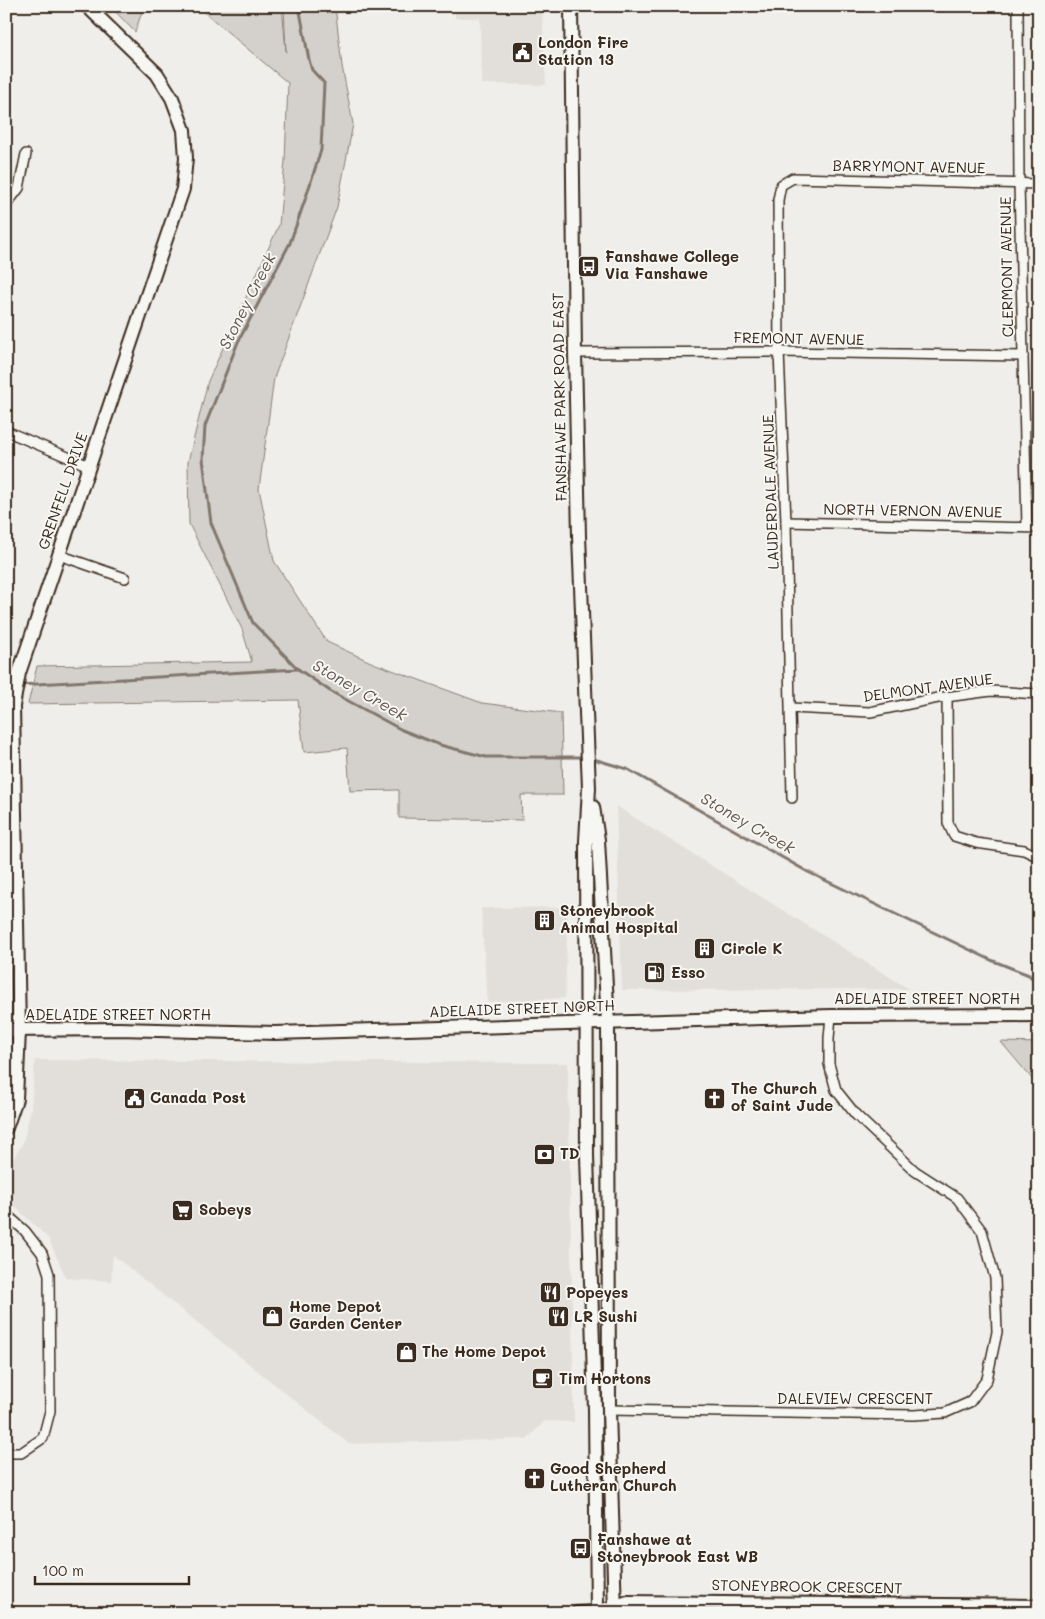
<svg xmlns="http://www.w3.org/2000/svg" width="1045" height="1619" viewBox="0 0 1045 1619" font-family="Mali,sans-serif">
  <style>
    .built { fill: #e2dfdb }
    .green { fill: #d4d1cc; stroke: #887e75 }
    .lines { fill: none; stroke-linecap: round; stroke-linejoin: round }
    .stream { stroke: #81766d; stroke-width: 3 }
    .street-casing { stroke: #3b2a1e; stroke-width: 12 }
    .secondary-casing { stroke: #3b2a1e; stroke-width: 16 }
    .street { stroke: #f6f6f2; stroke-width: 9 }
    .secondary { stroke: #f6f6f2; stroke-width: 12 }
    .labels { text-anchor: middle; stroke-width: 4; stroke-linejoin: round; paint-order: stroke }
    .poi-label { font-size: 15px; font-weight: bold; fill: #3b2a1e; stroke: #f6f6f2; text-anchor: start }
    .street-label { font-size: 15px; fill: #3b2a1e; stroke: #f6f6f2 }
    .water-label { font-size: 16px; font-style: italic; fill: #64564c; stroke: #f6f6f2 }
  </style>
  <rect width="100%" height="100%" fill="#efeeea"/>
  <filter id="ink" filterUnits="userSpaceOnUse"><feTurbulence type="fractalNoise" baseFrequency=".02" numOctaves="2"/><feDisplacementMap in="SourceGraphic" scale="10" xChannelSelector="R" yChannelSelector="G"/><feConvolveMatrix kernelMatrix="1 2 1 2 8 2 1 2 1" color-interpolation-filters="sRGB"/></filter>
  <g filter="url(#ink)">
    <g class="built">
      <path d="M 455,6 L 542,6 L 546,85 L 481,84 L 480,18 L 455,18 Z"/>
      <path d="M 616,806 L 909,989 L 622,990 Z"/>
      <path d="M 568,907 L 565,998 L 487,1002 L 481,908 Z"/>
      <path d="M 35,1060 L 568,1063 L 574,1422 L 545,1421 L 527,1439 L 349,1444 L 113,1255 L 111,1281 L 66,1278 L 48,1238 L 6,1198 L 6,1170 L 23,1143 L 31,1108 Z"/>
    </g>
    <g class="green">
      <path d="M 110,6 L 144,6 L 135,32 Z"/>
      <path d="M 197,6 L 282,6 L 286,52 L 284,6 L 335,6 L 342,66 L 353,124 L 337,207 L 274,378 L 259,489 L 274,561 L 327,642 L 373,663 L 482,703 L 561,713 L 563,795 L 521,795 L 522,820 L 399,818 L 399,790 L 350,791 L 347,748 L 304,752 L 298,700 L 28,704 L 37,666 L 252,662 L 242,629 L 189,524 L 188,462 L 208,381 L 279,225 L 285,161 L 288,83 Z"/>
      <path d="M 1001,1042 L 1039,1043 L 1039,1087 Z"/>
    </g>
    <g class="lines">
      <g class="stream">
        <path d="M 299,6 L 309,60 L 312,70 L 324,83 L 321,150 L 306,197 L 290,243 L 238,342 L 205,426 L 203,459 L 211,523 L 253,623 L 298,669 L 330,691 L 402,730 L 440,745 L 486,757 L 584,757"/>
        <path d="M 19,685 L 298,669"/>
        <path d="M 6,686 L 13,685"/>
        <path d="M 590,758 L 627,769 L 808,872 L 991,960 L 1029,975 L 1039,985"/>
      </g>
      <defs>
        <g id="street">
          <path d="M 1018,6 L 1019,183 L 1027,527"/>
          <path d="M 6,205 L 19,188 L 26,154"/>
          <path d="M 575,353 L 779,352 L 1023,356"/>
          <path d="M 6,431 L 89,466"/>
          <path d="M 786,522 L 1039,528"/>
          <path d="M 59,555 L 125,578"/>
          <path d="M 947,697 L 948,823 L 954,836 L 976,843 L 1024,850 L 1039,857"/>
          <path d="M 791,708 L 870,712 L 938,698 L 991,691 L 1039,694"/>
          <path d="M 792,798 L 786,522 L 779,352 L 778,200 L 781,185 L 793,178 L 1039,184"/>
          <path d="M 6,1214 L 25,1231 L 42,1253 L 49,1274 L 50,1411 L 43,1438 L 21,1453 L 6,1453"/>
          <path d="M 609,1410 L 914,1415 L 945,1413 L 970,1402 L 987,1379 L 997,1332 L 995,1278 L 982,1231 L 957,1198 L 915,1171 L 856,1115 L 836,1090 L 829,1064 L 829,1038 L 831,1016"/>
        </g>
        <g id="secondary">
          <path d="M 571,6 L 575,353 L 579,536 L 589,788 L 586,841 L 587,1156 L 595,1410 L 597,1613"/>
          <path d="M 593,807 L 598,840 L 608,1023 L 609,1410 L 615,1613"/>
          <path d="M 6,1030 L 119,1029 L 275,1033 L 831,1016 L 1039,1015"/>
          <path d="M 6,1128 L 16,1099 L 19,1030 L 13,706 L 19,673 L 183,189 L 186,158 L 184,130 L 172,98 L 157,74 L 87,6"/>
          <path d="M 577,1613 L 597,1612 L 628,1602 L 1039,1606"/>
        </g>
      </defs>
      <use href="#street" class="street-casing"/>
      <use href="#secondary" class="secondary-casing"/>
      <use href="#street" class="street"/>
      <use href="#secondary" class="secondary"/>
    </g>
  </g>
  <defs>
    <symbol id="civic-square" viewBox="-11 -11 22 22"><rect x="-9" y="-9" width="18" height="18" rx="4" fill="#3b2a1e" stroke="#f6f6f2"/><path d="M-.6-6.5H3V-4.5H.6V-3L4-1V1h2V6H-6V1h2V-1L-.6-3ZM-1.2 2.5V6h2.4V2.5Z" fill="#fff"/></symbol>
    <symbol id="bus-square" viewBox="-11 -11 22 22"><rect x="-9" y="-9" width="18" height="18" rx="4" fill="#3b2a1e" stroke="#f6f6f2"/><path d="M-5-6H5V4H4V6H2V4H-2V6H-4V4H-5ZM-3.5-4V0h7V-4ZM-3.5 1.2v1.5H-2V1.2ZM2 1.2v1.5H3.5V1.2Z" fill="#fff"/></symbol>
    <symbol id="building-square" viewBox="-11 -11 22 22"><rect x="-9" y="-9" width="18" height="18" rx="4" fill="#3b2a1e" stroke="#f6f6f2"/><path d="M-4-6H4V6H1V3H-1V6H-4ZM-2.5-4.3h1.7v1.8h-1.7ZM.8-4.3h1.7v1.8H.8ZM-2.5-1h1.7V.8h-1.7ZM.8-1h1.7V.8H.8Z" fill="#fff"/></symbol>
    <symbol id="fuel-square" viewBox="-11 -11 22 22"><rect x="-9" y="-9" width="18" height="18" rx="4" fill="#3b2a1e" stroke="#f6f6f2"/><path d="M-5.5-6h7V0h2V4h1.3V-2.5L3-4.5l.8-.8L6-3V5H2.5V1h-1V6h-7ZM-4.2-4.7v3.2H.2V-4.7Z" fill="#fff"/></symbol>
    <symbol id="church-square" viewBox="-11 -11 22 22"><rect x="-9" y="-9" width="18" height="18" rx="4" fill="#3b2a1e" stroke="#f6f6f2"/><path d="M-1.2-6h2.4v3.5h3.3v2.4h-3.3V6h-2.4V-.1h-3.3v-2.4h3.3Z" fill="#fff"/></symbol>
    <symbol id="bank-square" viewBox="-11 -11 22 22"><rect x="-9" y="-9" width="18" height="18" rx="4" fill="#3b2a1e" stroke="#f6f6f2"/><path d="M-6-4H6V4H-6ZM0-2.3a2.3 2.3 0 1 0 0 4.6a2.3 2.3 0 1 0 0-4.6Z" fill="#fff"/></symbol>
    <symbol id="supermarket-square" viewBox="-11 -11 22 22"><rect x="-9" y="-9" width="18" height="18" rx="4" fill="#3b2a1e" stroke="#f6f6f2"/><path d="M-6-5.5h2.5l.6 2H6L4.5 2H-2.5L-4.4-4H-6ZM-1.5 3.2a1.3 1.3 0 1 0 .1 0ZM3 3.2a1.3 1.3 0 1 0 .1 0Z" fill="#fff"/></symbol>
    <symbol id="restaurant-square" viewBox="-11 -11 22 22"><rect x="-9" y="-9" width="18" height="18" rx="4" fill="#3b2a1e" stroke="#f6f6f2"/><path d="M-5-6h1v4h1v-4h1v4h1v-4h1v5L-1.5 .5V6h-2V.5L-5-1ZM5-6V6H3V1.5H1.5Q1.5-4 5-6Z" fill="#fff"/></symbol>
    <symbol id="shop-square" viewBox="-11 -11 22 22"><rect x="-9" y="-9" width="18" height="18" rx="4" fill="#3b2a1e" stroke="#f6f6f2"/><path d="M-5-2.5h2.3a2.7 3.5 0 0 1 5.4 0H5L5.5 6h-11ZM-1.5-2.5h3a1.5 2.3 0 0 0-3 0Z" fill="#fff"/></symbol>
    <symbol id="cafe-square" viewBox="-11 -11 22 22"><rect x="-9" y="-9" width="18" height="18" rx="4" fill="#3b2a1e" stroke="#f6f6f2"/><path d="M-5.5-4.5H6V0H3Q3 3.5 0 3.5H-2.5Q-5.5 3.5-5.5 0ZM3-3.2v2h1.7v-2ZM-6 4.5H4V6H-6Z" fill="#fff"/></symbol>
  </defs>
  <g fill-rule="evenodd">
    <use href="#civic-square" x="510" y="40" width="25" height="25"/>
    <use href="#bus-square" x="576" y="254" width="25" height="25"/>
    <use href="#building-square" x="532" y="908" width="25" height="25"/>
    <use href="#building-square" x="692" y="936" width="25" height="25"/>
    <use href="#fuel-square" x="642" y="960" width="25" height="25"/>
    <use href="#civic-square" x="122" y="1086" width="25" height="25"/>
    <use href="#church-square" x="702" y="1086" width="25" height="25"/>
    <use href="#bank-square" x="532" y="1142" width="25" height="25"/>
    <use href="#supermarket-square" x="170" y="1198" width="25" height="25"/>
    <use href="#restaurant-square" x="538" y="1280" width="25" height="25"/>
    <use href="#shop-square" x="260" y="1304" width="25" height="25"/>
    <use href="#restaurant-square" x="546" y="1304" width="25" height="25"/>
    <use href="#shop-square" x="394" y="1340" width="25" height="25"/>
    <use href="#cafe-square" x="530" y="1366" width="25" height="25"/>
    <use href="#church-square" x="522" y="1466" width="25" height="25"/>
    <use href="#bus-square" x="568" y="1536" width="25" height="25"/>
  </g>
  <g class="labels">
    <g class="poi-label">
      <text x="538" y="48">London Fire<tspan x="538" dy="17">Station 13</tspan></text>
      <text x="605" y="262">Fanshawe College<tspan x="605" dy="17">Via Fanshawe</tspan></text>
      <text x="560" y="916">Stoneybrook<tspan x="560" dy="17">Animal Hospital</tspan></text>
      <text x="721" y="954">Circle K</text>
      <text x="671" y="978">Esso</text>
      <text x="731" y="1094">The Church<tspan x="731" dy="17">of Saint Jude</tspan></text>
      <text x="150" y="1103">Canada Post</text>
      <text x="560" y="1159">TD</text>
      <text x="199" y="1215">Sobeys</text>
      <text x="566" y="1298">Popeyes</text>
      <text x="289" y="1312">Home Depot<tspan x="289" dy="17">Garden Center</tspan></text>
      <text x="574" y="1322">LR Sushi</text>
      <text x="422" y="1357">The Home Depot</text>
      <text x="559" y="1384">Tim Hortons</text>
      <text x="550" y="1474">Good Shepherd<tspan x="550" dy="17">Lutheran Church</tspan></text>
      <text x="597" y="1545">Fanshawe at<tspan x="597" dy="17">Stoneybrook East WB</tspan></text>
    </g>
    <g class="street-label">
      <text transform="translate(909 167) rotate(1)" y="5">BARRYMONT AVENUE</text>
      <text transform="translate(1007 267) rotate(-91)" y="5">CLERMONT AVENUE</text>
      <text transform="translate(799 339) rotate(1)" y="5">FREMONT AVENUE</text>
      <text transform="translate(560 397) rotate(-91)" y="5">FANSHAWE PARK ROAD EAST</text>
      <text transform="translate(63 491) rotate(-71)" y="5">GRENFELL DRIVE</text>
      <text transform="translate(771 492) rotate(-92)" y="5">LAUDERDALE AVENUE</text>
      <text transform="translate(913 511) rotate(1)" y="5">NORTH VERNON AVENUE</text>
      <text transform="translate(928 688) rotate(-8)" y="5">DELMONT AVENUE</text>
      <text x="927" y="1004">ADELAIDE STREET NORTH</text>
      <text transform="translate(522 1009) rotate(-2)" y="5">ADELAIDE STREET NORTH</text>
      <text x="118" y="1020">ADELAIDE STREET NORTH</text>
      <text x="855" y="1404">DALEVIEW CRESCENT</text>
      <text transform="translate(807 1587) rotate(1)" y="5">STONEYBROOK CRESCENT</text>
    </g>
    <g class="water-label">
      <text transform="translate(247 301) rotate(-63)" y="6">Stoney Creek</text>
      <text transform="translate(360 690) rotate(30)" y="6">Stoney Creek</text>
      <text transform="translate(748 823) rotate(30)" y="6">Stoney Creek</text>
    </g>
  </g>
  <rect width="1045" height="1619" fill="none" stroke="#f6f6f2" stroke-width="25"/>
  <rect x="12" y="12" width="1020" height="1594" fill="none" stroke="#3b2a1e" stroke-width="2" filter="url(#ink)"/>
  <path d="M35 1576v8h154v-8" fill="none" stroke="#3b2a1e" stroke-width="2.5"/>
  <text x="42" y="1576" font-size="15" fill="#3b2a1e" stroke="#f6f6f2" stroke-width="4" paint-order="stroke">100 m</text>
</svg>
